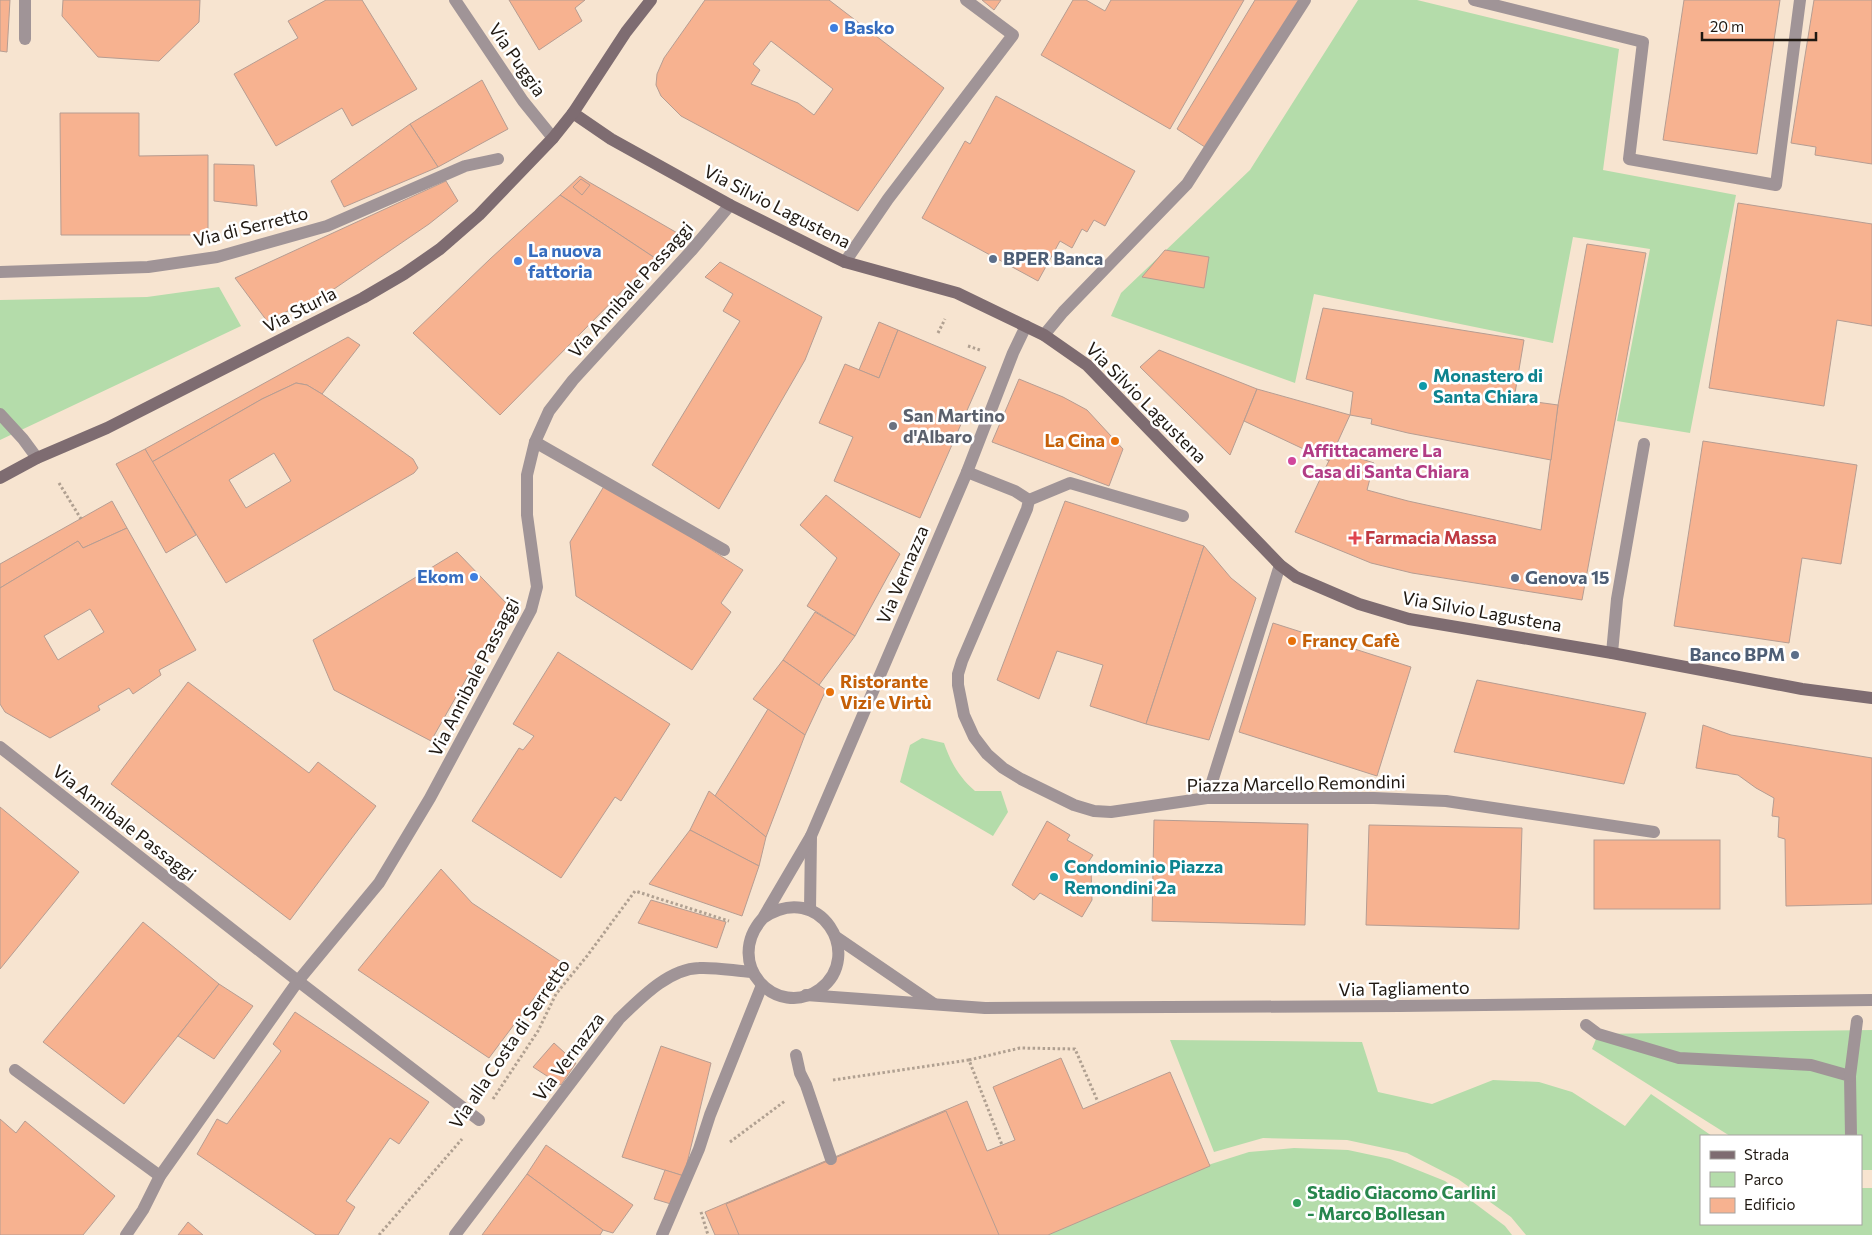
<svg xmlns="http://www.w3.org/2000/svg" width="1872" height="1235" viewBox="0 0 1872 1235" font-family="Commissioner,sans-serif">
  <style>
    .green { fill: #b4dcaa }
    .building { fill: #f7b290; stroke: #b69d92; fill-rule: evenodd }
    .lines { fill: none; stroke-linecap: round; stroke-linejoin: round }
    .path { stroke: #b0a091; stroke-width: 3; stroke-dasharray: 2.5 2.5; stroke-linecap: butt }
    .lane { stroke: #a09497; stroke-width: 12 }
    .street { stroke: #a09497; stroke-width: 12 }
    .secondary { stroke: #7e6c71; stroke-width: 12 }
    .shop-dot { fill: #3f7fe0; stroke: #fff; stroke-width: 2 }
    .service-dot { fill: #5c6f8a; stroke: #fff; stroke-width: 2 }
    .culture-dot { fill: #0f9aa8; stroke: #fff; stroke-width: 2 }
    .worship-dot { fill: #6b7280; stroke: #fff; stroke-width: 2 }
    .food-dot { fill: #e8710a; stroke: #fff; stroke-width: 2 }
    .hotel-dot { fill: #d1479c; stroke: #fff; stroke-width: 2 }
    .health-dot { fill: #e0444e; stroke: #fff; stroke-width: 2 }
    .leisure-dot { fill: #2e9e5b; stroke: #fff; stroke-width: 2 }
    .labels { text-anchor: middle; stroke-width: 5; stroke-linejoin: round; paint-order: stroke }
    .shop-label { font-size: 18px; font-weight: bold; fill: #366cbe; stroke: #fff; text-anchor: start }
    .street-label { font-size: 18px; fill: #1f1811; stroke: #fff }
    .service-label { font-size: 18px; font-weight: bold; fill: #4e5e75; stroke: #fff; text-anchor: start }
    .culture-label { font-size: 18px; font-weight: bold; fill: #0d838f; stroke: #fff; text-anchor: start }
    .worship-label { font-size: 18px; font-weight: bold; fill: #5b616d; stroke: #fff; text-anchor: start }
    .food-label { font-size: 18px; font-weight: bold; fill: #c56008; stroke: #fff; text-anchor: start }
    .hotel-label { font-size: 18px; font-weight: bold; fill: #b23c85; stroke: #fff; text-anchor: start }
    .health-label { font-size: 18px; font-weight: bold; fill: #be3a42; stroke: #fff; text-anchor: start }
    .leisure-label { font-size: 18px; font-weight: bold; fill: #27864d; stroke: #fff; text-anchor: start }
  </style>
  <rect width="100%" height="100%" fill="#f7e4d0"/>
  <g class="green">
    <path d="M 1358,0 L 1417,0 L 1619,49 L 1603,170 L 1736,195 L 1690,433 L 1617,421 L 1650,249 L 1573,237 L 1553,343 L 1314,294 L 1295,383 L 1111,316 L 1121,293 L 1250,170 Z"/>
    <path d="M 219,287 L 241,326 L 0,440 L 0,300 L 147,297 Z"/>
    <path d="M 922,738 L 944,743 C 951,763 959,777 975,791 L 1001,791 L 1008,812 L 993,836 L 900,782 L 910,745 Z"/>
    <path d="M 1872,1030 L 1872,1170 L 1861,1170 L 1861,1136 L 1730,1136 L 1592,1049 L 1598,1034 Z"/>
    <path d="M 1170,1040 L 1362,1042 L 1378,1092 L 1432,1104 L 1493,1080 L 1539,1082 L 1572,1092 L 1625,1126 L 1651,1094 L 1712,1136 L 1701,1136 L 1701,1224 L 1861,1224 L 1861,1188 L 1872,1188 L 1872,1235 L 1526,1235 L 1511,1217 L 1458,1179 L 1407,1153 L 1347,1140 L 1263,1138 L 1214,1152 Z"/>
    <path d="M 1294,1148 L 1348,1150 L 1390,1159 L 1445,1181 L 1505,1226 L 1512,1235 L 1047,1235 L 1208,1165 L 1249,1152 Z"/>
  </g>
  <g class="building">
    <path d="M 0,0 L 10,0 L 7,52 L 0,51 Z"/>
    <path d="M 63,0 L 200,0 L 199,22 L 159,61 L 98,57 L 62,16 Z"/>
    <path d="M 326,0 L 362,0 L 417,89 L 352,126 L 342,108 L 276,146 L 234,74 L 298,38 L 288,21 Z"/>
    <path d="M 509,0 L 585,0 L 575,8 L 582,21 L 539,50 Z"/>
    <path d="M 705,0 L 829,0 L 944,88 L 858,211 L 681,116 L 661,96 L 656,85 L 657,74 L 664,58 ZM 771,41 L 833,89 L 814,115 L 798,103 L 751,84 L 760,70 L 753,64 Z"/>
    <path d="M 982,0 L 1001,0 L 994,10 Z"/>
    <path d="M 1073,0 L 1086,0 L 1105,11 L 1111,0 L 1244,0 L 1170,129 L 1041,55 Z"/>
    <path d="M 1255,0 L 1301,0 L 1208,149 L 1177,129 Z"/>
    <path d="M 1684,0 L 1780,0 L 1757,154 L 1663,140 Z"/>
    <path d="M 1814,0 L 1872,0 L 1872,164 L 1815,155 L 1816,147 L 1791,143 Z"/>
    <path d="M 482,80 L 508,129 L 438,167 L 410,124 Z"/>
    <path d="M 996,96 L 1135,171 L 1105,226 L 1094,220 L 1087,232 L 1082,229 L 1072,248 L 1060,241 L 1038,281 L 922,218 L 965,141 L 970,144 Z"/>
    <path d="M 60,113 L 139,113 L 139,156 L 208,155 L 208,235 L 61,235 Z"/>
    <path d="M 410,124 L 438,167 L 344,207 L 331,181 Z"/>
    <path d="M 214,164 L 254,165 L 257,206 L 214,201 Z"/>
    <path d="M 580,176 L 589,182 L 679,234 L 655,258 L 560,195 Z"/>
    <path d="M 581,179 L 590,185 L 582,195 L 573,187 Z"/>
    <path d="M 446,181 L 458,201 L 429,224 L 334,289 L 267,321 L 235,278 Z"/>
    <path d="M 560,195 L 655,258 L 500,415 L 413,333 L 490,259 Z"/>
    <path d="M 1738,203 L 1872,224 L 1872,326 L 1837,320 L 1824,406 L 1709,388 Z"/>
    <path d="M 1587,244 L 1646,253 L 1582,600 L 1412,573 L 1371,563 L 1295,532 L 1334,450 L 1374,463 L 1367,490 L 1408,501 L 1541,530 L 1558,405 Z"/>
    <path d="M 1165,250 L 1209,257 L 1204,288 L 1142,277 Z"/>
    <path d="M 720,262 L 822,317 L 805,360 L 719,509 L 652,465 L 740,321 L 723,311 L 733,294 L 705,277 Z"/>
    <path d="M 1323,308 L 1524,340 L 1514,399 L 1558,405 L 1551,460 L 1408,433 L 1371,424 L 1372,419 L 1350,415 L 1353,392 L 1306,379 Z"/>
    <path d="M 879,322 L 898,330 L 879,378 L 859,370 Z"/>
    <path d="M 898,330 L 986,367 L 920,518 L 834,481 L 853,437 L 819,423 L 845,364 L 879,378 Z"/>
    <path d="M 348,337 L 360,345 L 322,394 L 307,385 L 296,383 L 262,399 L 152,462 L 145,449 Z"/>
    <path d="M 1159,350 L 1257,389 L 1230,455 L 1140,367 Z"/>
    <path d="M 1019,379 L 1063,397 L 1087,410 L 1123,449 L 1109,486 L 992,442 Z"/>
    <path d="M 296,383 L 307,385 L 322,394 L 413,459 L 418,468 L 414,473 L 226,583 L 152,462 L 262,399 ZM 274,453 L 291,481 L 246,508 L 229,480 Z"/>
    <path d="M 1257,389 L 1350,415 L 1329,461 L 1244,421 Z"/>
    <path d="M 1703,441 L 1857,465 L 1841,564 L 1802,558 L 1789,643 L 1674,626 Z"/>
    <path d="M 145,449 L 196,535 L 166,553 L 116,464 Z"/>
    <path d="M 606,483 L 743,570 L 721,603 L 731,612 L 692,670 L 576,596 L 570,542 Z"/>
    <path d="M 826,495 L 900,554 L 855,636 L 807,606 L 837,558 L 800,525 Z"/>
    <path d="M 112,501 L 127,528 L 83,548 L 78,541 L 0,588 L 0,564 Z"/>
    <path d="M 1065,501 L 1204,546 L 1146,724 L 1090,706 L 1103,665 L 1057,651 L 1039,699 L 997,680 Z"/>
    <path d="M 127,528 L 196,650 L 159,670 L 161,675 L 133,694 L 129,688 L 98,706 L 100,710 L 50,738 L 5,712 L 0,704 L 0,588 L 78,541 L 83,548 ZM 90,609 L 104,632 L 58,660 L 44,636 Z"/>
    <path d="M 1204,546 L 1231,578 L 1256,598 L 1209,740 L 1146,724 Z"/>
    <path d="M 457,552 L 508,605 L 431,741 L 334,690 L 313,640 Z"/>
    <path d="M 815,612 L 855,636 L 819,685 L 783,660 Z"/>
    <path d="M 1273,623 L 1411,667 L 1377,776 L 1239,732 Z"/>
    <path d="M 558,652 L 670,724 L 621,801 L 615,797 L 561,878 L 472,821 L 519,748 L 523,750 L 534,736 L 513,724 Z"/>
    <path d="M 783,660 L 826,690 L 805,735 L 753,699 Z"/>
    <path d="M 1477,680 L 1646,713 L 1624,784 L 1454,752 Z"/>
    <path d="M 188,682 L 309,773 L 318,762 L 376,806 L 290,920 L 111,784 Z"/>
    <path d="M 768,709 L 805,735 L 766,837 L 715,796 Z"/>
    <path d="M 1703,725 L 1731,735 L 1872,758 L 1872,904 L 1786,906 L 1785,839 L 1778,837 L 1779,817 L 1772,816 L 1774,798 L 1756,788 L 1738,775 L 1696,768 Z"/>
    <path d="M 709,791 L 766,837 L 759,866 L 690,830 Z"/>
    <path d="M 0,807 L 79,872 L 0,969 Z"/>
    <path d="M 1154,820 L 1308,824 L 1305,925 L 1152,921 Z"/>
    <path d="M 1047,821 L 1070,835 L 1067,840 L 1093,855 L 1087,864 L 1091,869 L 1092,900 L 1082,917 L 1040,893 L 1034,900 L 1012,885 Z"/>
    <path d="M 1369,825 L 1522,828 L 1519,929 L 1366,925 Z"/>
    <path d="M 690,830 L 759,866 L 742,916 L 649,884 Z"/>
    <rect x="1594" y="840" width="126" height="69"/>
    <path d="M 441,869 L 472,903 L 566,965 L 544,998 L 537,994 L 489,1058 L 358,970 Z"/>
    <path d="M 651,900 L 726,922 L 717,948 L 638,923 Z"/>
    <path d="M 143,922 L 219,984 L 124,1104 L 43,1042 Z"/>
    <path d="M 219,984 L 253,1006 L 214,1059 L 178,1036 Z"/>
    <path d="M 295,1012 L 429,1102 L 399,1144 L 390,1138 L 346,1201 L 355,1207 L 338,1235 L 316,1235 L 197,1154 L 217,1119 L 227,1124 L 281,1051 L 273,1044 Z"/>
    <path d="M 554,1043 L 576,1063 L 561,1085 L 533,1067 Z"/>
    <path d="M 661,1046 L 711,1063 L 684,1176 L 622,1157 Z"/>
    <path d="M 1061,1058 L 1083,1109 L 1170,1072 L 1210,1166 L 1048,1235 L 715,1235 L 705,1212 L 967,1101 L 987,1151 L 1015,1140 L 993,1087 Z"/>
    <path d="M 946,1111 L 999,1235 L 739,1235 L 726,1204 Z"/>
    <path d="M 0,1119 L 16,1133 L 25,1121 L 115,1196 L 83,1235 L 0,1235 Z"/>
    <path d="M 546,1145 L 633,1205 L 613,1233 L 603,1230 L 527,1174 Z"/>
    <path d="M 665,1170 L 684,1176 L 671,1204 L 654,1199 Z"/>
    <path d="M 527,1174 L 603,1230 L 600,1235 L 482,1235 Z"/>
    <path d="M 188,1222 L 203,1235 L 178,1235 Z"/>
  </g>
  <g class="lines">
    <g class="path">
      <path d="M 938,333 L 945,319"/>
      <path d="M 968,346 L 980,350"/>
      <path d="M 59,483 L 81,519"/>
      <path d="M 969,1060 L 1020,1048 L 1075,1049 L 1098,1102"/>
      <path d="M 833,1080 L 969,1060 L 1002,1145"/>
      <path d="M 493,1099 L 538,1031 L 556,994 L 587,956 L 635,891 L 729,921"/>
      <path d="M 730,1142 L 785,1101"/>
      <path d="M 701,1212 L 708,1235"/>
      <path d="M 379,1235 L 462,1139"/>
    </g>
    <g class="lane">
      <path d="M 1474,0 L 1643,42 L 1629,159 L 1776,185 L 1800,0"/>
      <path d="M 845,262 L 888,199 L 1013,35 L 966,0"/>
      <path d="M 0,414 L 23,439 L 37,458"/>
      <path d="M 535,442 L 724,550"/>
      <path d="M 1612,653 L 1617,599 L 1644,444"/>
      <path d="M 1207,798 L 1280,565"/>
    </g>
    <g class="street">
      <path d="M 25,0 L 25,39"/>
      <path d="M 455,0 L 523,101 L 553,138"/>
      <path d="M 0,272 L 148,267 L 217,257 L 327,226 L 465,166 L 498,159"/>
      <path d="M 1044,335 L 1063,312 L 1187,184 L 1305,0"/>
      <path d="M 967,472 L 1015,491 L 1029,500 L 1027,509 L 962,661 L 958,674 L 958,685 L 964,715 L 974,737 L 987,754 L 1003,768 L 1021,779 L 1074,805 L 1094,811 L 1111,812 L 1207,798 L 1374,798 L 1446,801 L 1654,832"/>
      <path d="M 1029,500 L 1070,483 L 1183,516"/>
      <path d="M 0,747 L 298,981 L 479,1120"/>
      <path d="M 810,910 L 811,836"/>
      <path d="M 763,918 C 820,879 865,956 820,989 C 777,1020 722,964 763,918 L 811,836 L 967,472 L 1013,353 L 1026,326"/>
      <path d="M 836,937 L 934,1004"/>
      <path d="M 806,995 L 985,1008 L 1400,1006 L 1872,1000"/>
      <path d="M 1586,1025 L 1598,1034 L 1679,1058 L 1811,1065 L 1850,1076 L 1851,1136"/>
      <path d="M 796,1055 L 800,1073 L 806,1085 L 831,1159"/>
      <path d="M 15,1070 L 160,1176"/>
      <path d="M 1850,1076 L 1857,1021"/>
      <path d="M 126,1235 L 143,1210 L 160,1176 L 298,981 L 379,883 L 430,798 L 531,610 L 537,587 L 527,515 L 527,475 L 535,442 L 549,411 L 573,380 L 691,251 L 730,205"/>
      <path d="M 455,1235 L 619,1019 C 640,999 668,969 699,968 C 716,967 735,971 752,972"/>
      <path d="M 662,1235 L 699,1149 L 710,1115 L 762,985"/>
    </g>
    <g class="secondary">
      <path d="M 573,113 L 611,139 L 730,205 L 820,250 L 845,262 L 957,293 L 1044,335 L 1087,365 L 1280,565 L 1296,577 L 1359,604 L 1409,619 L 1612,653 L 1802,689 L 1872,698"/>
      <path d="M 0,478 L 37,458 L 107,428 L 363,298 L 404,274 L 440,249 L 479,215 L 553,138 L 573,113 L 626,32 L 651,0"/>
    </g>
  </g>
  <g class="shop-dot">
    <circle cx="834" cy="28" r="5"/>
    <circle cx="518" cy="261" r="5"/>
    <circle cx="474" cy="577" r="5"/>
  </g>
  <g class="service-dot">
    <circle cx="993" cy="259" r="5"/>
    <circle cx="1515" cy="578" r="5"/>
    <circle cx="1795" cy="655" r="5"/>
  </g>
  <g class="culture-dot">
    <circle cx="1423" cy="386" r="5"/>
    <circle cx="1054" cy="877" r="5"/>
  </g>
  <circle class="worship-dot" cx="893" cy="426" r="5"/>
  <g class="food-dot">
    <circle cx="1115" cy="441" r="5"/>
    <circle cx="1292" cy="641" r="5"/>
    <circle cx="830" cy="692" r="5"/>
  </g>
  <circle class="hotel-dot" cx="1292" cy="461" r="5"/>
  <path class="health-dot" d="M1352.5 530.5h5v5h5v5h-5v5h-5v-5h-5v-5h5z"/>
  <circle class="leisure-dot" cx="1297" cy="1203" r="5"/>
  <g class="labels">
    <g class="shop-label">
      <text x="844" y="34">Basko</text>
      <text x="528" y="257">La nuova<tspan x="528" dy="21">fattoria</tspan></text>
      <text x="464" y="583" text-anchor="end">Ekom</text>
    </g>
    <g class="street-label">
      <text transform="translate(517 60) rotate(55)" y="6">Via Puggia</text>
      <text transform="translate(777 207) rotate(27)" y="6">Via Silvio Lagustena</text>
      <text transform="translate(251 227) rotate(-14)" y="6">Via di Serretto</text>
      <text transform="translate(631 290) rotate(-48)" y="6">Via Annibale Passaggi</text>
      <text transform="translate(300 310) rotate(-27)" y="6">Via Sturla</text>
      <text transform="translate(1146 403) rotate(45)" y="6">Via Silvio Lagustena</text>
      <text transform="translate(903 575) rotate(-67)" y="6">Via Vernazza</text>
      <text transform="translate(1482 612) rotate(10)" y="6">Via Silvio Lagustena</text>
      <text transform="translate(474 677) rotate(-63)" y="6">Via Annibale Passaggi</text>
      <text transform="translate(1296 784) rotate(-1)" y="6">Piazza Marcello Remondini</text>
      <text transform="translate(124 823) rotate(38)" y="6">Via Annibale Passaggi</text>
      <text transform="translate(1404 989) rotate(-1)" y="6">Via Tagliamento</text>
      <text transform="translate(510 1044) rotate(-56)" y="6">Via alla Costa di Serretto</text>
      <text transform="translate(569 1057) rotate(-53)" y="6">Via Vernazza</text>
    </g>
    <g class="service-label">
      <text x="1003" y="265">BPER Banca</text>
      <text x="1525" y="584">Genova 15</text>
      <text x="1785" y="661" text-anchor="end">Banco BPM</text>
    </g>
    <g class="culture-label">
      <text x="1433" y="382">Monastero di<tspan x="1433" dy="21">Santa Chiara</tspan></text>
      <text x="1064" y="873">Condominio Piazza<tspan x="1064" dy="21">Remondini 2a</tspan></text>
    </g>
    <g class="worship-label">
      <text x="903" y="422">San Martino<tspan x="903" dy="21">d'Albaro</tspan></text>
    </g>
    <g class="food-label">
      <text x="1105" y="447" text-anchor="end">La Cina</text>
      <text x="1302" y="647">Francy Cafè</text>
      <text x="840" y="688">Ristorante<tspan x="840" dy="21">Vizi e Virtù</tspan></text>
    </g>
    <g class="hotel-label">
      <text x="1302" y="457">Affittacamere La<tspan x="1302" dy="21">Casa di Santa Chiara</tspan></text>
    </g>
    <g class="health-label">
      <text x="1365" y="544">Farmacia Massa</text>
    </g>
    <g class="leisure-label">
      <text x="1307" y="1199">Stadio Giacomo Carlini<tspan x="1307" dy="21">- Marco Bollesan</tspan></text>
    </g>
  </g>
  <rect x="1700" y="1135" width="162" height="90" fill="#ffffff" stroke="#a5a3a0"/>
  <rect x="1710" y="1151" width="25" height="8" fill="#7e6c71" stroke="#a5a3a0"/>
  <text x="1744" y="1160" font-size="15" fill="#1f1811">Strada</text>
  <rect x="1710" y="1172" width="25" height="15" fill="#b4dcaa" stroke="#a5a3a0"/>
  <text x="1744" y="1185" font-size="15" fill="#1f1811">Parco</text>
  <rect x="1710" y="1198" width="25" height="15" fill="#f7b290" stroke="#a5a3a0"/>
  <text x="1744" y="1210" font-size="15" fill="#1f1811">Edificio</text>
  <path d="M1702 32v8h114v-8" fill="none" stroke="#1f1811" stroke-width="2.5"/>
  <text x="1710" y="32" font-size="15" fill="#1f1811" stroke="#ffffff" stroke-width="4" paint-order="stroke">20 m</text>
</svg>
